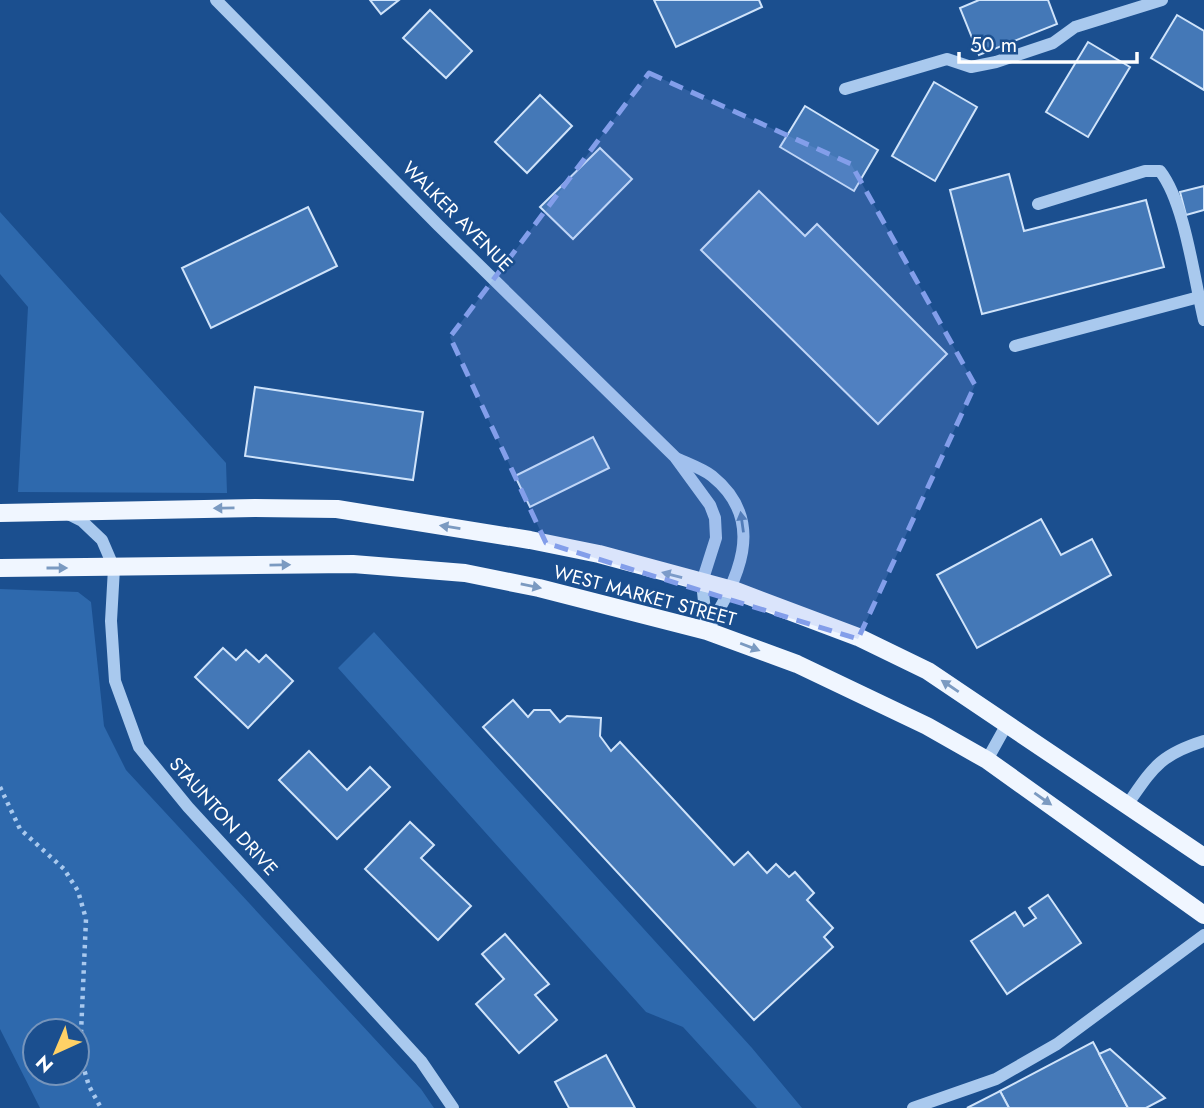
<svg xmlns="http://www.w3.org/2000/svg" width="1204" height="1108" viewBox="0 0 1204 1108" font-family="Jost,sans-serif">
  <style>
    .green { fill: #2e69ad; fill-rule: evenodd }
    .building { fill: #4478b7; stroke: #cfe3fa; stroke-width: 2 }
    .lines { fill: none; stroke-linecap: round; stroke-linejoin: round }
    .path { stroke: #a9c9ee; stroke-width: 4.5; stroke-dasharray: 3.5 5; stroke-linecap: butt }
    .minor { stroke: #a9c9ee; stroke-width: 12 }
    .major { stroke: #f0f6ff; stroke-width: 18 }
    .oneway { fill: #7b9ac1 }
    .oneway2 { fill: #4674ac }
    .marked { fill: #839eea; fill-opacity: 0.2; stroke: #839eea; stroke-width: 5; stroke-dasharray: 14 9; stroke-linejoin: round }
    .labels { text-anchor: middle; stroke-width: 5; stroke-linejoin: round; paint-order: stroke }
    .street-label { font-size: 19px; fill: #fff; stroke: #1b4f8f }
  </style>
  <rect width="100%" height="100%" fill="#1b4f8f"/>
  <g class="green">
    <path d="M 0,212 L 226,463 L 227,493 L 18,492 L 28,307 L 0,274 Z"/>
    <path d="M 0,589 L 78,592 L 91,602 L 104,726 L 126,770 L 421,1089 L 434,1108 L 40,1108 L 0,1029 ZM 35,1031 L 77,1031 L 77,1073 L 35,1073 Z"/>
    <path d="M 374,632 L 752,1048 L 802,1108 L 757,1108 L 683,1027 L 646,1012 L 338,668 Z"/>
  </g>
  <g class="building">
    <path d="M 370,0 L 399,0 L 381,14 Z"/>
    <path d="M 654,0 L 759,0 L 762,7 L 676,47 Z"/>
    <path d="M 979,0 L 1048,0 L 1057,24 L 979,55 L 960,8 Z"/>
    <path d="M 430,10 L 472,51 L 446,78 L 403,38 Z"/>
    <path d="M 1177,15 L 1204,31 L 1204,90 L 1151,58 Z"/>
    <path d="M 1088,42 L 1130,67 L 1088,137 L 1046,112 Z"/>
    <path d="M 934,82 L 977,107 L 935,181 L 892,156 Z"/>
    <path d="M 540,95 L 572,126 L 527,173 L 495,142 Z"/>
    <path d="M 805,106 L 878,150 L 854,191 L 780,147 Z"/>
    <path d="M 600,148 L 632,179 L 573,239 L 540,207 Z"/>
    <path d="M 1009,174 L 1024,231 L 1146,200 L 1164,267 L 982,314 L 950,190 Z"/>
    <path d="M 1204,186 L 1204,210 L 1186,215 L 1180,192 Z"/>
    <path d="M 759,191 L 805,236 L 817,224 L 947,354 L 878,424 L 701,250 Z"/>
    <path d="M 308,207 L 337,266 L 211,328 L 182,268 Z"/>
    <path d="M 255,387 L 423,412 L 413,480 L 245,456 Z"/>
    <path d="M 593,437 L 609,468 L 530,507 L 515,476 Z"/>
    <path d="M 1041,519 L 1061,555 L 1092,539 L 1111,575 L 977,648 L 937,575 Z"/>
    <path d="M 223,648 L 236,660 L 246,650 L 259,662 L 266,655 L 293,681 L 248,728 L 195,677 Z"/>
    <path d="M 513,700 L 528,717 L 534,710 L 550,710 L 560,722 L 567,716 L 601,718 L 600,736 L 611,751 L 620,742 L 734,865 L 748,852 L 767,873 L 776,864 L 789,877 L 795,872 L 814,893 L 807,900 L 833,928 L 824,937 L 833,947 L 754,1020 L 483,727 Z"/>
    <path d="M 309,751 L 347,790 L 370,767 L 390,787 L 337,839 L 279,780 Z"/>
    <path d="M 410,822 L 434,845 L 421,858 L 471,906 L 438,940 L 365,869 Z"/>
    <path d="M 1048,895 L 1081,943 L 1007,994 L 971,941 L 1015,912 L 1024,926 L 1036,918 L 1029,908 Z"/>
    <path d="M 505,934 L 549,984 L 535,995 L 557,1020 L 519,1053 L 476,1004 L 504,979 L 482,954 Z"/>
    <path d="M 1093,1042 L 1128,1108 L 1009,1108 L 1000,1091 Z"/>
    <path d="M 1110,1049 L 1165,1098 L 1146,1108 L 1128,1108 L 1099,1054 Z"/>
    <path d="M 606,1055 L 635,1108 L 569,1108 L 555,1082 Z"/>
    <path d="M 1000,1091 L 1009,1108 L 967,1108 Z"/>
  </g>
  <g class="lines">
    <path class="path" d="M 0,787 L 20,829 L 64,869 L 78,891 L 86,919 L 80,1056 L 89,1086 L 101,1108"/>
    <g class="minor">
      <path d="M 216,0 L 438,225 L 675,457 L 710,505 L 715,518 L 716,538 L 702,582 L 707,631"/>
      <path d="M 845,89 L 947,59 L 971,67 L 996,62 L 1053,43 L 1075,27 L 1162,0"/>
      <path d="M 1038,204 L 1145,171 L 1160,171 C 1185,203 1194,279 1204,320"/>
      <path d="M 1015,346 L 1199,297"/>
      <path d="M 678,459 C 689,464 703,469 712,476 C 769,522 737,580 707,631"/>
      <path d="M 66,513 L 82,521 L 102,540 L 114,568 L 111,621 L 115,681 L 139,747 L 188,807 L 421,1061 L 453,1108"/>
      <path d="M 987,760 L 1007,724"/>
      <path d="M 1127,805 C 1153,768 1159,755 1204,741"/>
      <path d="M 913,1108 L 996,1079 L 1057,1044 L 1204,935"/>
    </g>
    <g class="major">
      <path d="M 0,513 L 255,508 L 337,509 L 530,540 L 599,554 L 736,591 L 858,637 L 928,671 L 1204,857"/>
      <path d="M 0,568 L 353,564 L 465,573 L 539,588 L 707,631 L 797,664 L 927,726 L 987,760 L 1204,915"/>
    </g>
  </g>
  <defs><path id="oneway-solid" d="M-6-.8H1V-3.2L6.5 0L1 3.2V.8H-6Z" transform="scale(1.75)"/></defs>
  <g class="oneway">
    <use href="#oneway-solid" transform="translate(224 508) rotate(179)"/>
    <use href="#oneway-solid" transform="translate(450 527) rotate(-171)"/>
    <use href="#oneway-solid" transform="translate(280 565) rotate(-1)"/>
    <use href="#oneway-solid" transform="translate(57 568)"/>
    <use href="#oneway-solid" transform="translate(672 575) rotate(-165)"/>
    <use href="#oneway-solid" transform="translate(531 586) rotate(11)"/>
    <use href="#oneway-solid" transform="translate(750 647) rotate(21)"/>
    <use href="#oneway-solid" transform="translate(950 686) rotate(-146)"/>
    <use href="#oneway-solid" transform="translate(1043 799) rotate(35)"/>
  </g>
  <use class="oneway2" href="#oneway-solid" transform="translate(742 522) rotate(-98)"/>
  <path class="marked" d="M 649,73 L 851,164 L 975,385 L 858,639 L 546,543 L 450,337 Z"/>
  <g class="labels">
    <g class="street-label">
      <text transform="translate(458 216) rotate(45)" y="7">WALKER AVENUE</text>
      <text transform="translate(645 595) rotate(15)" y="7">WEST MARKET STREET</text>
      <text transform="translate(224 816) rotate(48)" y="7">STAUNTON DRIVE</text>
    </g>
  </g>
  <g transform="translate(56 1052) rotate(224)"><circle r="33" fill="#1b4f8f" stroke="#7695bc" stroke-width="2"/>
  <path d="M0-5L12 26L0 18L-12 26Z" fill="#ffd166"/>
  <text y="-10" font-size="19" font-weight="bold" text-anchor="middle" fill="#ffffff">N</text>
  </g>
  <path d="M959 52v10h178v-10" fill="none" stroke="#ffffff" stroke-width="3.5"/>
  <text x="970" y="52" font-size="21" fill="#ffffff" stroke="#1b4f8f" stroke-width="5" paint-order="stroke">50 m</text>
</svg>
